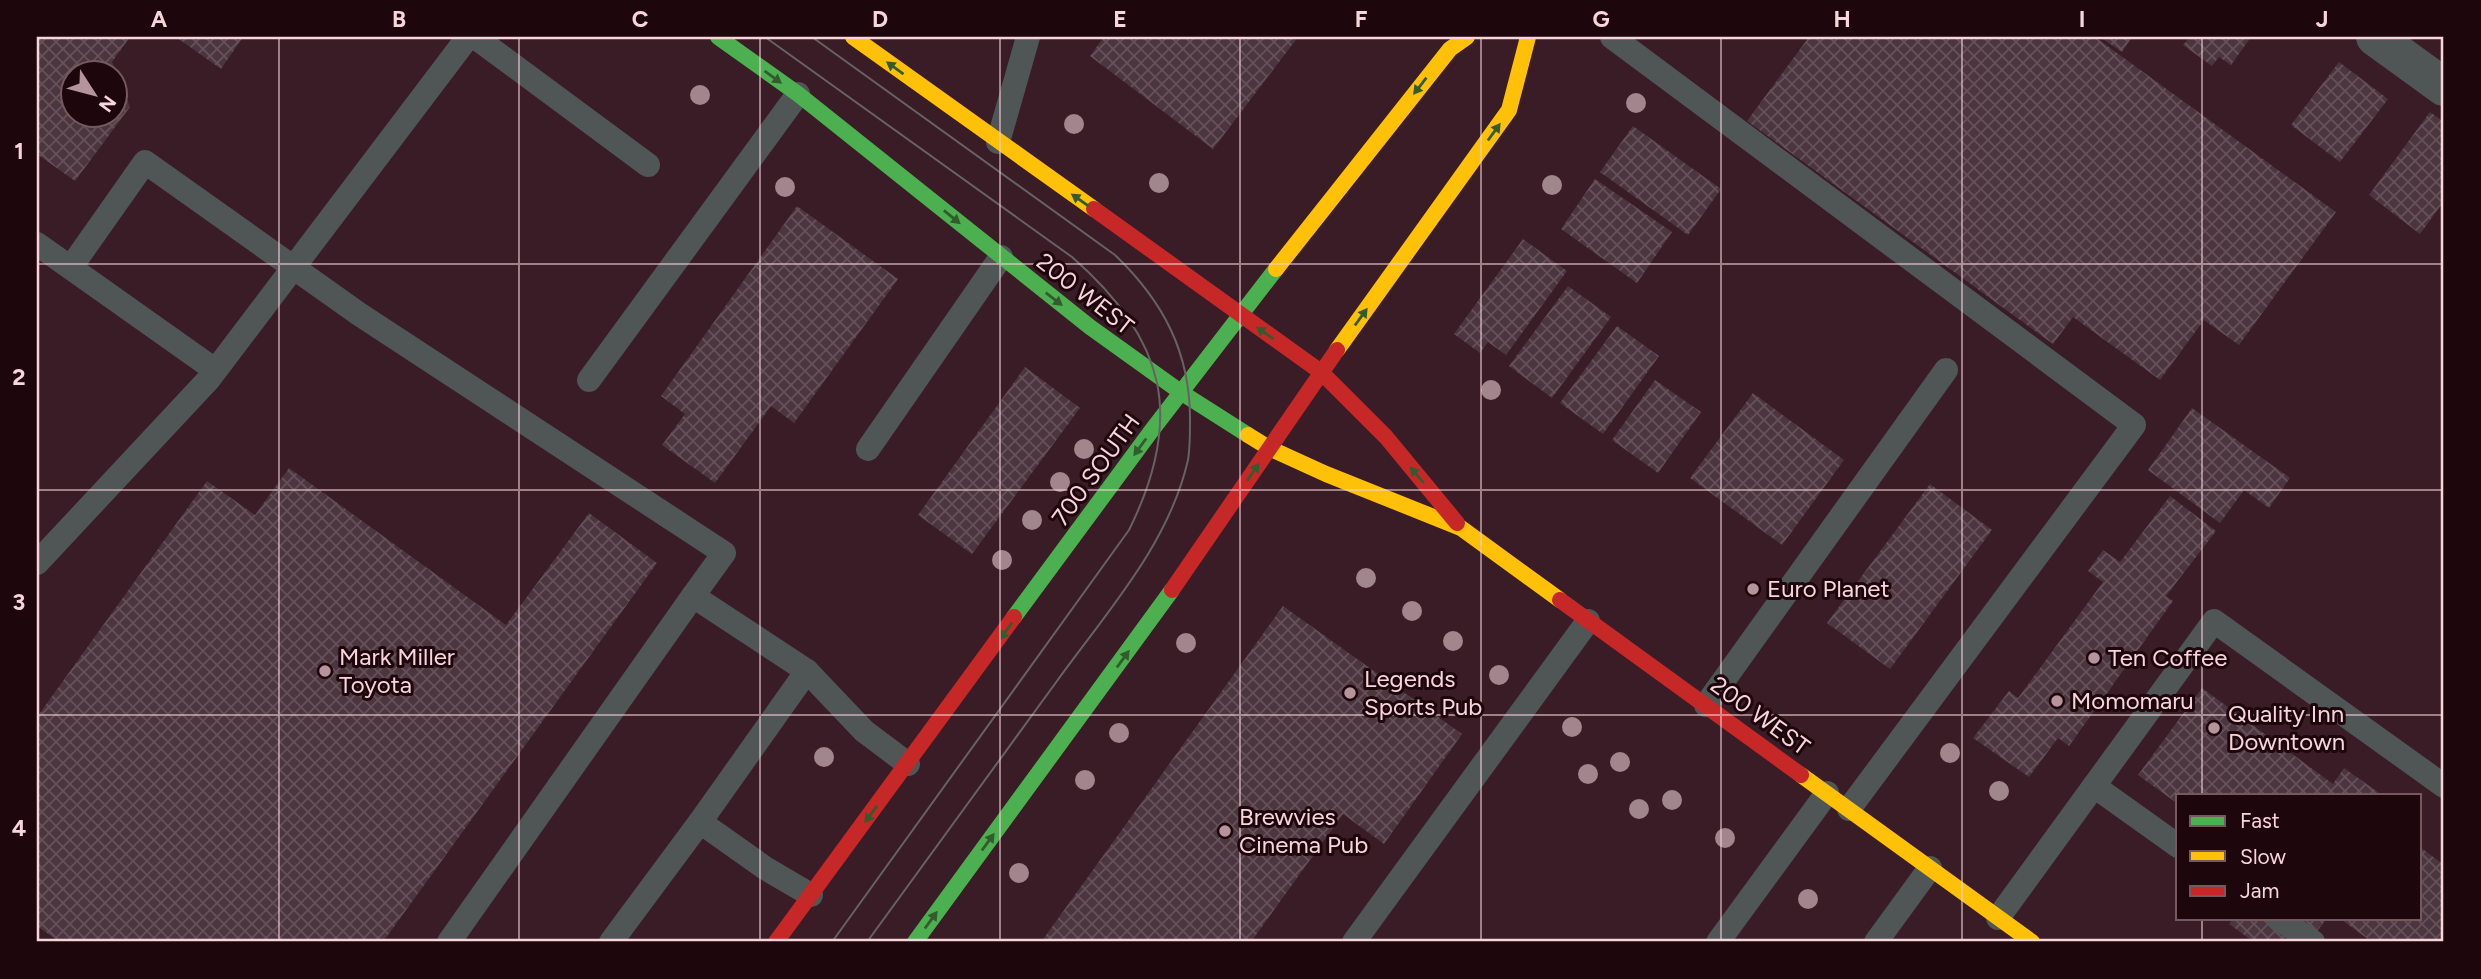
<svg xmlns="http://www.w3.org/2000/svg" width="2481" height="979" viewBox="0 0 2481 979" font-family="Figtree,sans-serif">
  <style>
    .building { fill: url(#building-cross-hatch); fill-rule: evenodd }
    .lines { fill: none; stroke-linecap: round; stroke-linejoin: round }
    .lane { stroke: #505656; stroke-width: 24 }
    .street { stroke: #505656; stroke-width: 38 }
    .fast { stroke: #4caf50; stroke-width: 16 }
    .slow { stroke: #ffc107; stroke-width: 16 }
    .jam { stroke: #c62828; stroke-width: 16 }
    .tram { stroke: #676264; stroke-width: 2 }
    .tree { fill: #a1868d }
    .oneway { fill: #345b2e }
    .grid { fill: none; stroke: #f8d4db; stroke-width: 2; stroke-opacity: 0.55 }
    .poi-dot { fill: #b5949b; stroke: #1d070d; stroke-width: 2.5 }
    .labels { text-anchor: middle; stroke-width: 6; stroke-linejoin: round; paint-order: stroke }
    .street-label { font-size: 24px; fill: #f8d4db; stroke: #1d070d }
    .poi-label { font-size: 24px; fill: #f8d4db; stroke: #1d070d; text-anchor: start }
    .neatline { fill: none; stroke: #f8d4db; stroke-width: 2.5 }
    .grid-label { font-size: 23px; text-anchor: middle; font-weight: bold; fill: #f8d4db }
  </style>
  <defs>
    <pattern id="building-cross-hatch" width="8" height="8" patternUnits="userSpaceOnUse" patternTransform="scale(1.75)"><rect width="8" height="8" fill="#4b353e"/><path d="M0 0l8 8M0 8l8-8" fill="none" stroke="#665159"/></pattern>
  </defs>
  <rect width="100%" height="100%" fill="#391c25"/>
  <g class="building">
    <path d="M 37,37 L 130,37 L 112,62 L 130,107 L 75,181 L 37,154 ZM 74,74 L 116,74 L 116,116 L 74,116 Z"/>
    <path d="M 176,37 L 243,37 L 221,69 Z"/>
    <path d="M 1104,37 L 1298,37 L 1213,149 L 1090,56 Z"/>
    <path d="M 1809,37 L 2095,37 L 2336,212 L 2239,345 L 2204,320 L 2160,380 L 2073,317 L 2053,344 L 1747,121 Z"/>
    <path d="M 2100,37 L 2132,37 L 2122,52 Z"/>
    <path d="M 2190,37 L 2251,37 L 2231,65 L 2219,57 L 2212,66 L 2183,45 Z"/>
    <path d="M 2339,62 L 2388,99 L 2340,162 L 2291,125 Z"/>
    <path d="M 2430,112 L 2444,122 L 2444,201 L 2420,234 L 2369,195 Z"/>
    <path d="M 1633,126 L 1721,189 L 1688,235 L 1600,172 Z"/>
    <path d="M 1595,179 L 1672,232 L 1637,283 L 1561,229 Z"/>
    <path d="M 797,206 L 898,279 L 794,423 L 771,406 L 715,483 L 662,445 L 685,414 L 661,396 Z"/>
    <path d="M 1523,239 L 1567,271 L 1506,355 L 1488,342 L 1480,353 L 1454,334 Z"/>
    <path d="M 1568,286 L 1611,317 L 1552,398 L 1509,366 Z"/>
    <path d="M 1617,326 L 1659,356 L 1603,434 L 1560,403 Z"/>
    <path d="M 1025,367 L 1080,408 L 972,554 L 918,515 Z"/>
    <path d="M 1655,380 L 1701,412 L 1658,473 L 1612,440 Z"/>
    <path d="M 1753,393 L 1844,460 L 1782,545 L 1690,478 Z"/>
    <path d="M 2192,408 L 2290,478 L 2269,508 L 2244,490 L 2220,523 L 2148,470 Z"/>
    <path d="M 289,468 L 506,625 L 589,513 L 657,563 L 383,942 L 55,942 L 57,940 L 37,926 L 37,717 L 207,481 L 255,515 Z"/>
    <path d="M 1930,484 L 1992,530 L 1890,669 L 1827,623 Z"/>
    <path d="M 2170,496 L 2216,531 L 2166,596 L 2173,601 L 2069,746 L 2058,738 L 2029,777 L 1973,738 L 2009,691 L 2018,698 L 2103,582 L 2088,571 L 2103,550 L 2120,562 Z"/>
    <path d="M 1283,606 L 1462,734 L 1384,844 L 1343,814 L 1251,942 L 1041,942 Z"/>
    <path d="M 2202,688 L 2333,784 L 2344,768 L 2382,795 L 2178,795 L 2178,804 L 2138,775 Z"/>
    <path d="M 2420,847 L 2444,865 L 2444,942 L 2372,942 L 2339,918 L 2420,918 Z"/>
    <path d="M 2233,918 L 2327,918 L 2309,942 L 2254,942 L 2229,924 Z"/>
  </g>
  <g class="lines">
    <g class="lane">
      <path d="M 475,37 L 648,165"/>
      <path d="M 1612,37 L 2134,425 L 1849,809"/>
      <path d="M 998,142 L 1028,37"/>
      <path d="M 37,244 L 215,370"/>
      <path d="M 71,267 L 145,162 L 359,314 L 724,553 L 693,596 L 807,671 L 864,731 L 908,764"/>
      <path d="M 589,380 L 798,94"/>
      <path d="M 868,449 L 1001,257"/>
      <path d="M 37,563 L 209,379 L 468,37"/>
      <path d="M 1706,705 L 1946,370"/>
      <path d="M 2094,786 L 2178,846"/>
      <path d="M 700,822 L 807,671"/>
      <path d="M 1998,918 L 2214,621 L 2444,786"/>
      <path d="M 2278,918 L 2313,942"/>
      <path d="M 449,942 L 693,596"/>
      <path d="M 611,942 L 700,822 L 765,868 L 811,895"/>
      <path d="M 1354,942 L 1588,621"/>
      <path d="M 1718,942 L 1827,793"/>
      <path d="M 1876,942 L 1930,868"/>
    </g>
    <path class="street" d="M 2375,37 L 2444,87"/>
    <g class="fast">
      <path d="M 718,37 L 798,94 L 1090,327 L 1182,393 L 1248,435"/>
      <path d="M 1014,617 L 1152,430 L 1276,269"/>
      <path d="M 915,942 L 1172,590"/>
    </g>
    <g class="slow">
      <path d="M 853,37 L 1094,209"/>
      <path d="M 1276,269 L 1450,49 L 1467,37"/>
      <path d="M 1337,350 L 1509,110 L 1528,37"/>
      <path d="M 1248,435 L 1269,448 L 1326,474 L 1461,528 L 1560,600"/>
      <path d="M 1801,775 L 2032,942"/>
    </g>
    <g class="jam">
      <path d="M 1094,209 L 1321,372 L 1386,437 L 1457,523"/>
      <path d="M 1172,590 L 1337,350"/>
      <path d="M 1560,600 L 1801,775"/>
      <path d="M 776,942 L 1014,617"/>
    </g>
    <g class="tram">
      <path d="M 765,37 L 1072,257 C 1166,339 1185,417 1129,530 L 832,942"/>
      <path d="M 812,37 L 1115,255 C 1164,302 1191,354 1190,423 C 1190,435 1190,448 1188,460 C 1169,544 1106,613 1057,681 C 993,768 930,855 867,942"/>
    </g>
  </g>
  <g class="tree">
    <circle cx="700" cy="95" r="10"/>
    <circle cx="1636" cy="103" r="10"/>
    <circle cx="1074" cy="124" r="10"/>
    <circle cx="1159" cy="183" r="10"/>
    <circle cx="1552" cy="185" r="10"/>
    <circle cx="785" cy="187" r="10"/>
    <circle cx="1491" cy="390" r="10"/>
    <circle cx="1084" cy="449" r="10"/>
    <circle cx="1060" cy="482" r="10"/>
    <circle cx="1032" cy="520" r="10"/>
    <circle cx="1002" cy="560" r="10"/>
    <circle cx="1366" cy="578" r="10"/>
    <circle cx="1412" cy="611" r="10"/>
    <circle cx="1453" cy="641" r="10"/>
    <circle cx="1186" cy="643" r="10"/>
    <circle cx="1499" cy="675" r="10"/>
    <circle cx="1572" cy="727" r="10"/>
    <circle cx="1119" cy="733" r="10"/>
    <circle cx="1950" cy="753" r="10"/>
    <circle cx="824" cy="757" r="10"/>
    <circle cx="1620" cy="762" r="10"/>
    <circle cx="1588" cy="774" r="10"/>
    <circle cx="1085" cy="780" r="10"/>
    <circle cx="1999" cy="791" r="10"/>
    <circle cx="1672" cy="800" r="10"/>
    <circle cx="1639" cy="809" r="10"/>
    <circle cx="1725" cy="838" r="10"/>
    <circle cx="1019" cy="873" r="10"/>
    <circle cx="1808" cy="899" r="10"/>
  </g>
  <defs><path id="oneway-solid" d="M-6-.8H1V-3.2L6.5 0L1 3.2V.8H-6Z" transform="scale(1.75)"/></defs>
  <g class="oneway">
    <use href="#oneway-solid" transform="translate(895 68) rotate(-144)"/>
    <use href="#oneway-solid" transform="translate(773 77) rotate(36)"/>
    <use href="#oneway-solid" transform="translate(1420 86) rotate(128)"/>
    <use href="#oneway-solid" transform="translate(1494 132) rotate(-54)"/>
    <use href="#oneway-solid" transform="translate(1080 200) rotate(-145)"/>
    <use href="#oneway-solid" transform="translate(952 217) rotate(39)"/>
    <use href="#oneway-solid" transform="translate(1054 299) rotate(38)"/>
    <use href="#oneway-solid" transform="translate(1361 317) rotate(-54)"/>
    <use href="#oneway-solid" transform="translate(1265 333) rotate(-145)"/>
    <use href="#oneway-solid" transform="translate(1140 447) rotate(126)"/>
    <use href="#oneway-solid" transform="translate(1253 472) rotate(-55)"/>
    <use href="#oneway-solid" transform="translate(1417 475) rotate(-130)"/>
    <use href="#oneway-solid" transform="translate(1006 631) rotate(126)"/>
    <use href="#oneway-solid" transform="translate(1123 659) rotate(-54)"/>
    <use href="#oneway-solid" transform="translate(871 814) rotate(126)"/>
    <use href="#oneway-solid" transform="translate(988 842) rotate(-54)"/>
    <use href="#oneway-solid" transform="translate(931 920) rotate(-54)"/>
  </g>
  <path class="grid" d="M 279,37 L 279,942M 519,37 L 519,942M 760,37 L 760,942M 1000,37 L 1000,942M 1240,37 L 1240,942M 1481,37 L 1481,942M 1721,37 L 1721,942M 1962,37 L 1962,942M 2202,37 L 2202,795M 37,264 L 2444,264M 37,490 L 2444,490M 37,715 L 2444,715M 2202,918 L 2202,942"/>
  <g class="poi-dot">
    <circle cx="1753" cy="589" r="7"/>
    <circle cx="2094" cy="658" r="7"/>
    <circle cx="325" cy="671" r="7"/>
    <circle cx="1350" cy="693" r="7"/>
    <circle cx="2057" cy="701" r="7"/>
    <circle cx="2214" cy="728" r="7"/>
    <circle cx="1225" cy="831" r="7"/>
  </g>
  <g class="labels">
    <g class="street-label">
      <text transform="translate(1085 294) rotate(38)" y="8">200 WEST</text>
      <text transform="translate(1096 470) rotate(-54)" y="8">700 SOUTH</text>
      <text transform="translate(1760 716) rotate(36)" y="8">200 WEST</text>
    </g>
    <g class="poi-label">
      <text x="1767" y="597">Euro Planet</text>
      <text x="339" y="665">Mark Miller<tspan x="339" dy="28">Toyota</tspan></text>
      <text x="2108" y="666">Ten Coffee</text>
      <text x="1364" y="687">Legends<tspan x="1364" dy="28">Sports Pub</tspan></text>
      <text x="2071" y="709">Momomaru</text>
      <text x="2228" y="722">Quality Inn<tspan x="2228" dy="28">Downtown</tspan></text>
      <text x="1239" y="825">Brewvies<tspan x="1239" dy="28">Cinema Pub</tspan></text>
    </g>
  </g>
  <rect width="2481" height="979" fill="none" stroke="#1d070d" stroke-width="77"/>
  <rect x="2176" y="794" width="245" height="126" fill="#1d070d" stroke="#75595f" stroke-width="2"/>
  <rect x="2190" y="816" width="35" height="10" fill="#4caf50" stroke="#75595f" stroke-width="2"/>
  <text x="2240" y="828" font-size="21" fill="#f8d4db">Fast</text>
  <rect x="2190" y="851" width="35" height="10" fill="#ffc107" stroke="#75595f" stroke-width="2"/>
  <text x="2240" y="864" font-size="21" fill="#f8d4db">Slow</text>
  <rect x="2190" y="886" width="35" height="10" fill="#c62828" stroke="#75595f" stroke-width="2"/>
  <text x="2240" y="898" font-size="21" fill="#f8d4db">Jam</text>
  <g transform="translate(94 94) rotate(126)"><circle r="33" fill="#1d070d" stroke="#75595f" stroke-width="2"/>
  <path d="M0-5L12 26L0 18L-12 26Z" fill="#b5949b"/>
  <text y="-10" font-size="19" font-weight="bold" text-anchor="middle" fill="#f8d4db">N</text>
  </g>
  <rect x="38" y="38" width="2404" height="902" class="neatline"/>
  <g class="grid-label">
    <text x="159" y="27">A</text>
    <text x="399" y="27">B</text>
    <text x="640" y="27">C</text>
    <text x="880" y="27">D</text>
    <text x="1120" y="27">E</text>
    <text x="1361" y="27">F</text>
    <text x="1601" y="27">G</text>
    <text x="1842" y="27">H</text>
    <text x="2082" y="27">I</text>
    <text x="2322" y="27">J</text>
    <text x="19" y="159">1</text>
    <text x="19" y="385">2</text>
    <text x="19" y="610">3</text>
    <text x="19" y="836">4</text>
  </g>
</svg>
